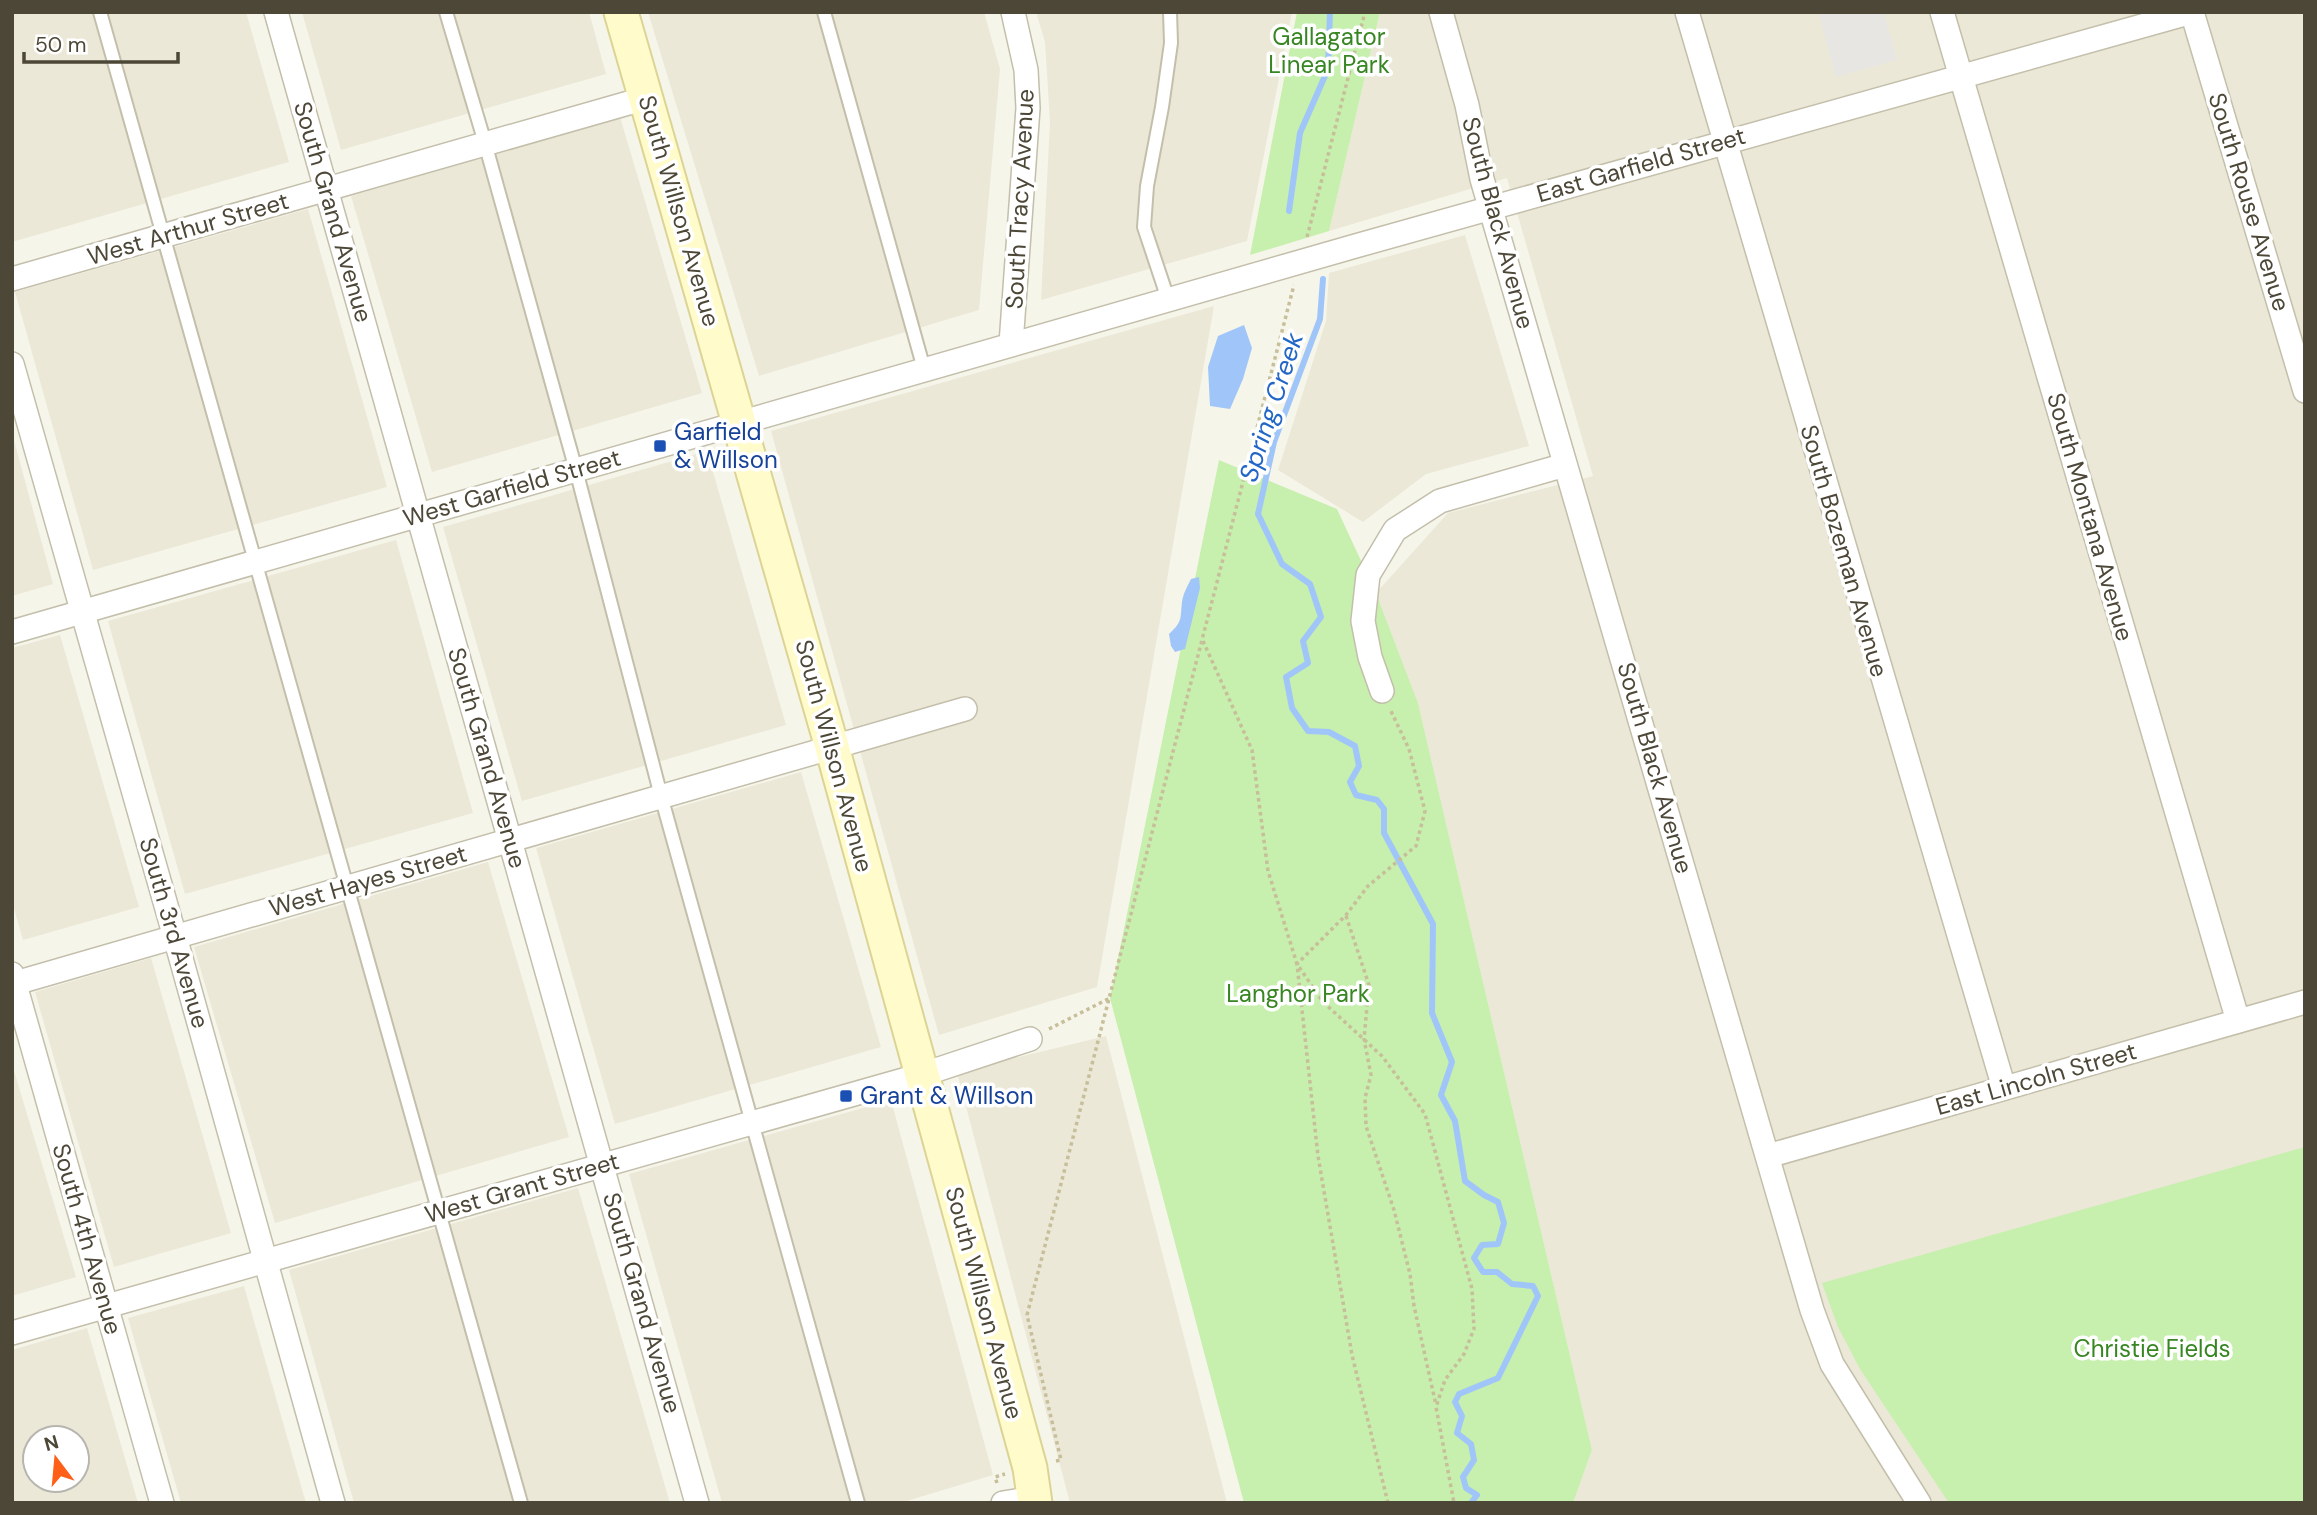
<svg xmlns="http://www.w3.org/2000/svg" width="2317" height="1515" viewBox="0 0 2317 1515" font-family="'DM Sans',sans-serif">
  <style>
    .residential { fill: #ebe8d7; fill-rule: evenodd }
    .green { fill: #c7efae }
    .parking { fill: #e8e6e2 }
    .water { fill: #a0c6f9 }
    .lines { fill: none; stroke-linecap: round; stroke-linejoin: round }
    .stream { stroke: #a0c6f9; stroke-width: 6 }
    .lane-casing { stroke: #c3bfab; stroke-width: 16 }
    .street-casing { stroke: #c3bfab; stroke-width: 26 }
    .secondary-casing { stroke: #dcd495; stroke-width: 37 }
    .path { stroke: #c7be9a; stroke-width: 3.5; stroke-dasharray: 3.5 3.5; stroke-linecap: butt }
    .lane { stroke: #fff; stroke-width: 12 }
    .street { stroke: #fff; stroke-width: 23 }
    .secondary { stroke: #fffbcb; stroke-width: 33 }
    .transit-dot { fill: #1a4fb4; stroke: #fff; stroke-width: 2.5 }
    .labels { text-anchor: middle; stroke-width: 7; stroke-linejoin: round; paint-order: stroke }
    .park-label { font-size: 24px; fill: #378622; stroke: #fff }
    .street-label { font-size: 24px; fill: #4c4737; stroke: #fff }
    .transit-label { font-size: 24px; fill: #164399; stroke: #fff; text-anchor: start }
    .water-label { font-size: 26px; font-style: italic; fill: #2266c6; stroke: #fff }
  </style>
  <rect width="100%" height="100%" fill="#f6f5ea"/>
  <g class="residential">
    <path d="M 12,12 L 246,12 L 289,162 L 12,242 Z"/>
    <path d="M 302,12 L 589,12 L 606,74 L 341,150 Z"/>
    <path d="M 648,12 L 984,12 L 1000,69 L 979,310 L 759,376 Z"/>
    <path d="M 1036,12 L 1292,12 L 1247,241 L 1041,300 L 1050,122 L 1045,42 Z"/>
    <path d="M 1380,12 L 2305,12 L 2305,1503 L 1573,1503 L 1592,1450 L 1418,703 L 1376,593 L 1448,513 L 1593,476 L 1507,178 L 1329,231 Z"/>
    <path d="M 620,117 L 702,393 L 432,472 L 351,196 Z"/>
    <path d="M 308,209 L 387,487 L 93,570 L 15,292 Z"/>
    <path d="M 1465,235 L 1529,446 L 1426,474 L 1363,522 L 1278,470 L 1326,321 L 1329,273 Z"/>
    <path d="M 1214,306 L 1097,987 L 939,1035 L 771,431 Z"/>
    <path d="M 12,433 L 53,584 L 12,596 Z"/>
    <path d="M 707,451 L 786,725 L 522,801 L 443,527 Z"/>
    <path d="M 396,540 L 473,813 L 185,894 L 108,621 Z"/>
    <path d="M 60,635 L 139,907 L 23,940 L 12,901 L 12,648 Z"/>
    <path d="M 801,772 L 881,1047 L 615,1124 L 536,848 Z"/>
    <path d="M 488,862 L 569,1137 L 275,1223 L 194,947 Z"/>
    <path d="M 151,958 L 231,1233 L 114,1267 L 35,992 Z"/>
    <path d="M 1106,1036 L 1227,1503 L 1070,1503 L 957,1072 Z"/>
    <path d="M 12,1064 L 76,1277 L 12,1296 Z"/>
    <path d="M 891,1100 L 993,1475 L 900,1503 L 722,1503 L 629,1174 Z"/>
    <path d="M 578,1188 L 670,1503 L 354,1503 L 289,1270 Z"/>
    <path d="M 244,1286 L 306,1503 L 181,1503 L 128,1318 Z"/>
    <path d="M 87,1328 L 138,1503 L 12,1503 L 12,1350 ZM 35,1438 L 77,1438 L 77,1480 L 35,1480 Z"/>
  </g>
  <g class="green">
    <path d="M 1297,12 L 1380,12 L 1329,231 L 1250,255 Z"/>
    <path d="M 1219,460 L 1337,509 L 1376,593 L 1418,703 L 1592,1450 L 1573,1503 L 1244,1503 L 1110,998 Z"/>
    <path d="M 2305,1147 L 2305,1503 L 1949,1503 L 1860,1369 L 1838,1327 L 1822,1283 Z"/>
  </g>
  <path class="parking" d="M 1818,12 L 1884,12 L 1897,60 L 1836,77 Z"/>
  <g class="water">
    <path d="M 1244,325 L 1252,348 L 1243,379 L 1230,409 L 1210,406 L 1208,367 L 1218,336 Z"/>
    <path d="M 1199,577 L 1200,588 L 1185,649 L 1175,652 L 1171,646 L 1169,634 C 1183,621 1180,619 1182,602 C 1183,594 1187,587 1191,579 Z"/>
  </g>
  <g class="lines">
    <g class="stream">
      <path d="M 1289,211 L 1300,133 L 1328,69 L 1330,12"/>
      <path d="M 1323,279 L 1320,319 L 1274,442 L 1258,514 L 1282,564 L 1310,584 L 1321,617 L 1303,641 L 1308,663 L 1286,677 L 1292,708 L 1308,731 L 1329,732 L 1355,746 L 1359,766 L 1350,782 L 1356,795 L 1377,800 L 1384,809 L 1384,833 L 1433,924 L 1432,1013 L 1452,1062 L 1441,1095 L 1455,1121 L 1465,1181 L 1484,1195 L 1498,1202 L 1504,1223 L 1498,1244 L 1482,1245 L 1474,1258 L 1483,1272 L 1497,1272 L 1512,1284 L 1533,1286 L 1538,1296 L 1498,1378 L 1459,1394 L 1455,1402 L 1462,1416 L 1457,1433 L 1471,1444 L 1474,1460 L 1463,1477 L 1466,1488 L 1477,1495 L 1471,1503"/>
    </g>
    <defs>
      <g id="lane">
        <path d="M 100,12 L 521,1503"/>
        <path d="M 446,12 L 485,143 L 576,470 L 661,796 L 858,1503"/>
        <path d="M 824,12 L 924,369"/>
        <path d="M 1168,299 L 1144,227 L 1147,186 L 1162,107 L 1171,43 L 1170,12"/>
      </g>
      <g id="street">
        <path d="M 276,12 L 697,1503"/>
        <path d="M 1441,12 L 1467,105 L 1482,179 L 1812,1310 L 1832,1364 L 1919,1503"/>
        <path d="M 1687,12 L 2004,1088"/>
        <path d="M 1942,12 L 2238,1021"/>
        <path d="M 2192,12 L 2305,391"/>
        <path d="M 12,279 L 646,98"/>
        <path d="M 1011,344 L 1028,108 L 1026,70 L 1013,12"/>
        <path d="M 12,364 L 175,937 L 333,1503"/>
        <path d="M 12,632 L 1359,245 L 2192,12"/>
        <path d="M 1382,691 L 1370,657 L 1363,621 L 1368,575 L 1395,530 L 1440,501 L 1565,465"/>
        <path d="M 12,974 L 162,1503"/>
        <path d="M 12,984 L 965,709"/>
        <path d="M 1768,1156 L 2305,1002"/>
        <path d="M 12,1333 L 921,1075 L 1030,1039"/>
        <path d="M 1003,1503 L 1035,1498"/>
      </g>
      <path id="secondary" d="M 621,12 L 832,747 L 1030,1468 L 1035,1503"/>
    </defs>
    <use href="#lane" class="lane-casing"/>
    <use href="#street" class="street-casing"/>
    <use href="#secondary" class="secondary-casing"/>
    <g class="path">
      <path d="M 1307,237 L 1365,12"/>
      <path d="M 1203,641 L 1252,750 L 1268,871 L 1297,964 L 1323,1002 L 1382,1056 L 1425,1114 L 1472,1289 L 1474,1329 L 1464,1354 L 1445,1380 L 1436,1407 L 1454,1503"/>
      <path d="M 1346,916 L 1369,985 L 1364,1039 L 1371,1075 L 1365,1098 L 1366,1126 L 1394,1210 L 1410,1274 L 1414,1306 L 1436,1405"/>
      <path d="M 1049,1029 L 1110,998"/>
      <path d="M 1056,1461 L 1061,1460 L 1027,1315 L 1294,285"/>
      <path d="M 997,1483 L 995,1477 L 1005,1474"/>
      <path d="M 1388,1503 L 1352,1355 L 1318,1156 L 1297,964 L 1346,915 L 1368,886 L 1416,846 L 1425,811 L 1409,749 L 1390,709"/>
    </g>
    <use href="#lane" class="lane"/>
    <use href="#street" class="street"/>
    <use href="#secondary" class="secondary"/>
  </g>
  <g class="transit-dot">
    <rect x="653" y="439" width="14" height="14" rx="3.5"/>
    <rect x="839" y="1089" width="14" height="14" rx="3.5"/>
  </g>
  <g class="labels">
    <g class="park-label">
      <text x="1329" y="45">Gallagator<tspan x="1329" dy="28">Linear Park</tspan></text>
      <text x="1298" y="1002">Langhor Park</text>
      <text x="2152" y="1357">Christie Fields</text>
    </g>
    <g class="street-label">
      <text transform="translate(1641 165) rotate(-16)" y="8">East Garfield Street</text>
      <text transform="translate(1020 199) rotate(-87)" y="8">South Tracy Avenue</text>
      <text transform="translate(2249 202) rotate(73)" y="8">South Rouse Avenue</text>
      <text transform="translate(679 211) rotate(74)" y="8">South Willson Avenue</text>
      <text transform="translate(333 212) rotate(74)" y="8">South Grand Avenue</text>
      <text transform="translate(1498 223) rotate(75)" y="8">South Black Avenue</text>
      <text transform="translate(188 229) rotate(-16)" y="8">West Arthur Street</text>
      <text transform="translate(512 488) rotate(-16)" y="8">West Garfield Street</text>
      <text transform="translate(2090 517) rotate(74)" y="8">South Montana Avenue</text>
      <text transform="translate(1844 551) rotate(74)" y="8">South Bozeman Avenue</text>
      <text transform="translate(834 756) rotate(75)" y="8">South Willson Avenue</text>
      <text transform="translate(487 758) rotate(74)" y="8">South Grand Avenue</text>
      <text transform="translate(1655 768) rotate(74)" y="8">South Black Avenue</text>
      <text transform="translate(368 881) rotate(-16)" y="8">West Hayes Street</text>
      <text transform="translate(174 933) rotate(74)" y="8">South 3rd Avenue</text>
      <text transform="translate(2036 1079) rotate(-16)" y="8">East Lincoln Street</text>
      <text transform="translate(522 1188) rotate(-16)" y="8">West Grant Street</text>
      <text transform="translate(87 1239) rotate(74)" y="8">South 4th Avenue</text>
      <text transform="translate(642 1303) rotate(74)" y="8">South Grand Avenue</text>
      <text transform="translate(984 1303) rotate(75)" y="8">South Willson Avenue</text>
    </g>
    <g class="transit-label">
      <text x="674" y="440">Garfield<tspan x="674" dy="28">&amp; Willson</tspan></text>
      <text x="860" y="1104">Grant &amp; Willson</text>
    </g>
    <g class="water-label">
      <text transform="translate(1271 407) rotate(-72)" y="9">Spring Creek</text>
    </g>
  </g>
  <rect width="2317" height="1515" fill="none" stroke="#4c4737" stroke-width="28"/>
  <g transform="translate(56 1459) rotate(344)"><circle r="33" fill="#ffffff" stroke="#b7b5af" stroke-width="2"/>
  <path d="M0-5L12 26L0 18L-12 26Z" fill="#ff6018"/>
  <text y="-10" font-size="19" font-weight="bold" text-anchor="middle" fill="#4c4737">N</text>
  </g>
  <path d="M24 52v10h154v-10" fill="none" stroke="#4c4737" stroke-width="3.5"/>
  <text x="35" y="52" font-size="21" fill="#4c4737" stroke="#ffffff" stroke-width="5" paint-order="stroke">50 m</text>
</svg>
